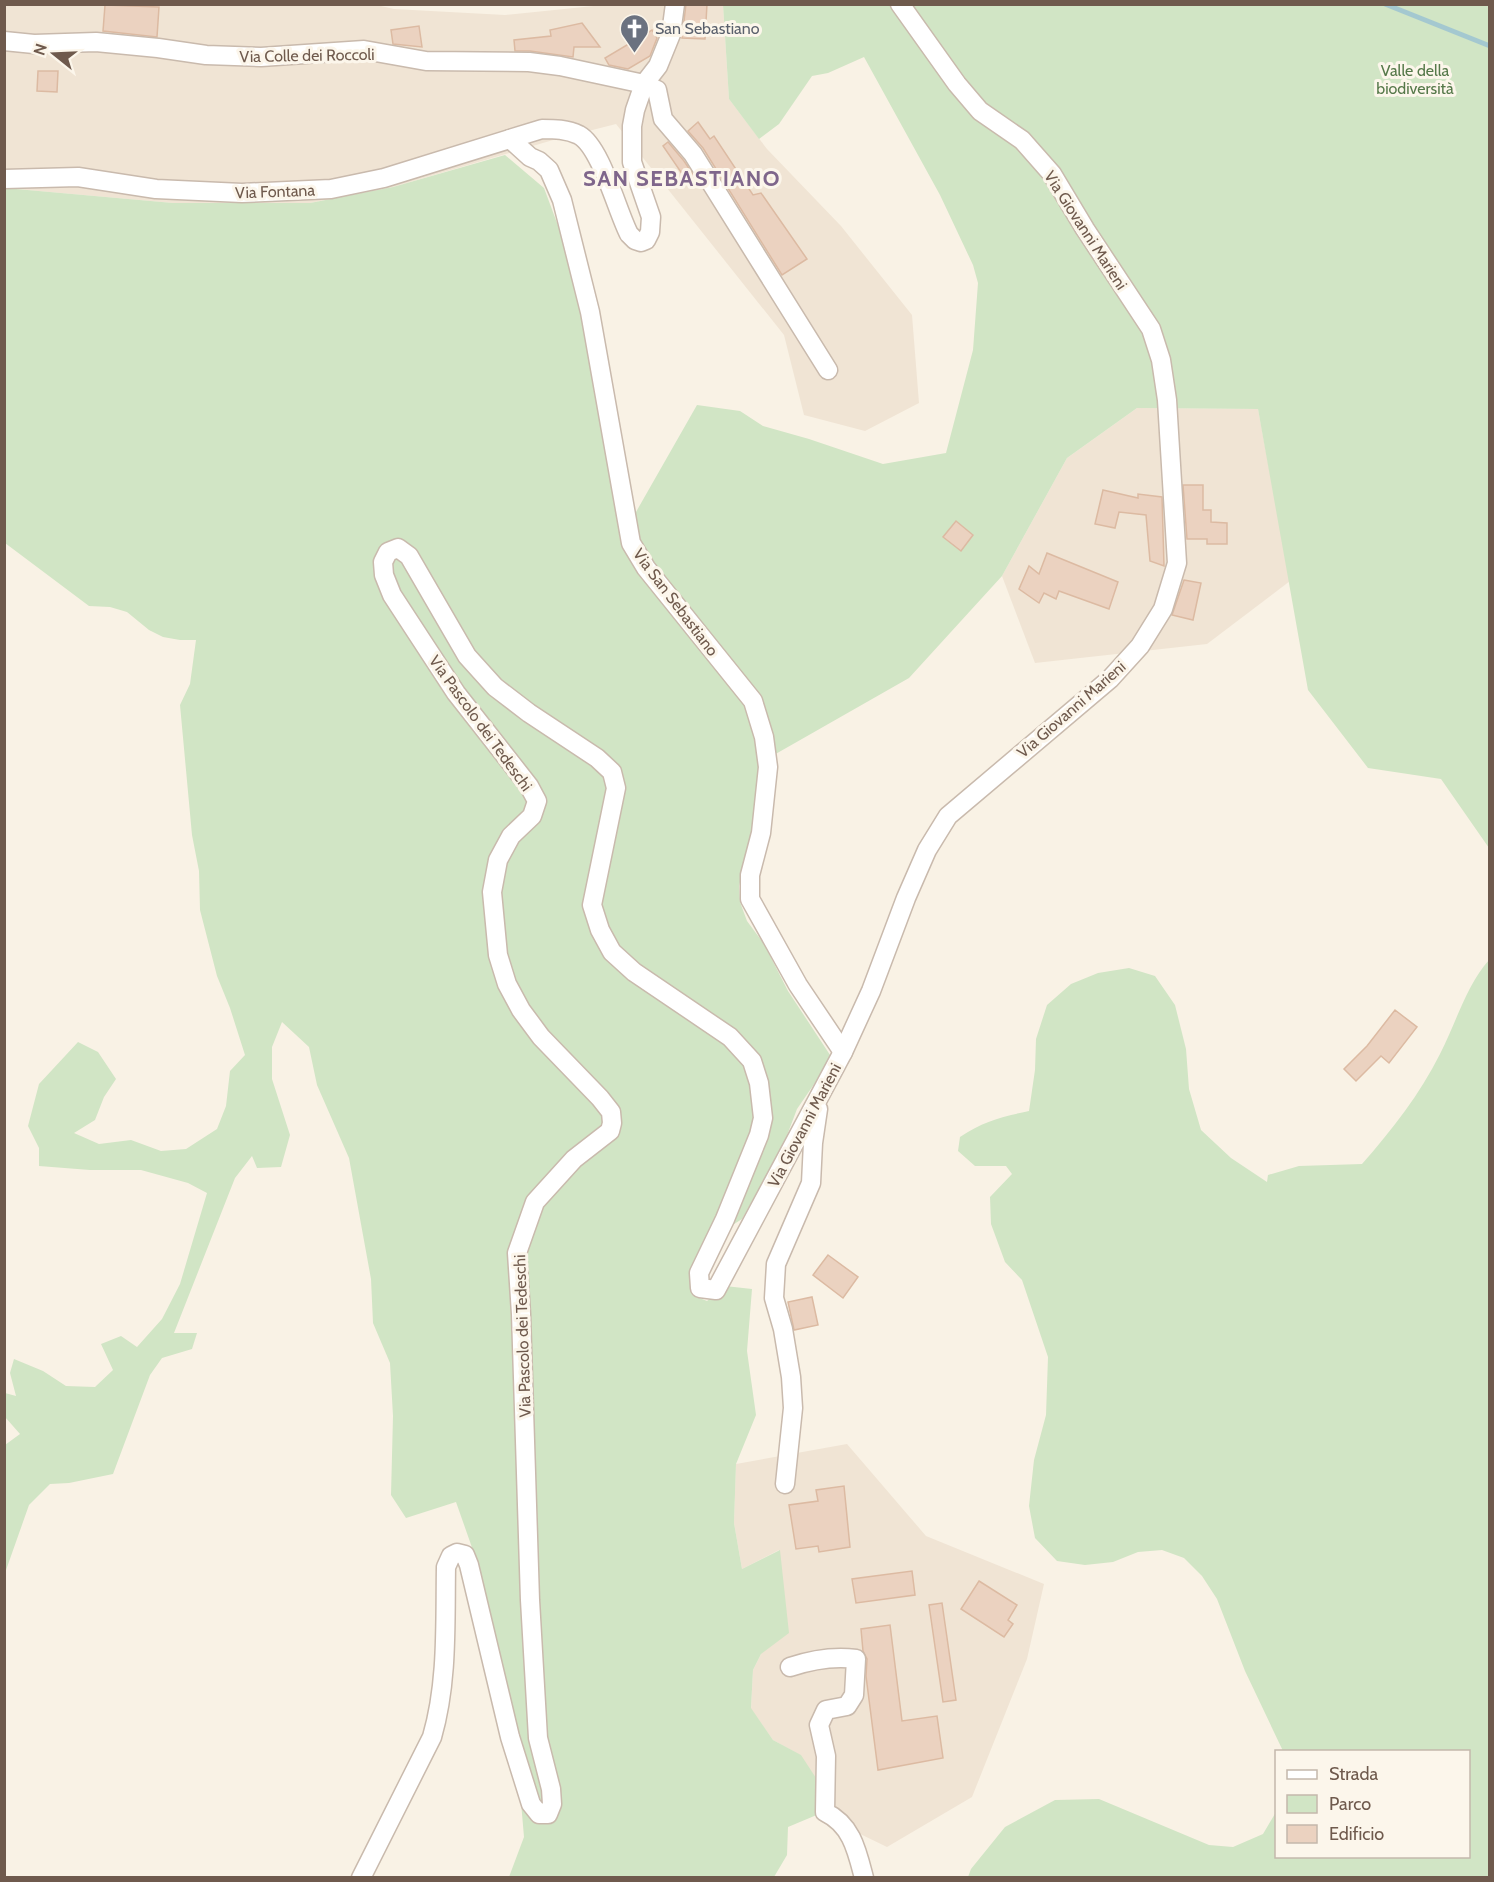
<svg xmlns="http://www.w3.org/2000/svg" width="1494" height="1882" viewBox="0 0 1494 1882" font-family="Cabin,sans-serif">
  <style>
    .residential { fill: #f0e4d4 }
    .green { fill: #d1e5c5 }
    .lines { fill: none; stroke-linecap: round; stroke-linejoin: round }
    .stream { stroke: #a4c8d0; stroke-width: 5 }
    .building { fill: #ebd2c0; stroke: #dcbaa2; stroke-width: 1.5 }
    .minor-casing { stroke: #c9baad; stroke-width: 21 }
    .minor { stroke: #fff; stroke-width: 18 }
    .labels { text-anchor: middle; stroke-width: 6; stroke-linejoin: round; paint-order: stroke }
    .worship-label { font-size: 16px; fill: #5b616d; stroke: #fcf6eb; text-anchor: start }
    .street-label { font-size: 16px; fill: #6f5a4d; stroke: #fcf6eb }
    .park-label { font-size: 16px; fill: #56794a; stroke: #fcf6eb }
    .district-label { font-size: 22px; font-weight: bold; letter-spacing: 1.5px; fill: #7f668b; stroke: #fcf6eb }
  </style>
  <rect width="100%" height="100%" fill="#f9f2e5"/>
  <g class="residential">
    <path d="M 372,4 L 394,9 L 505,15 L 613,4 L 723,5 L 729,99 L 767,149 L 841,226 L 912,315 L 919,403 L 865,431 L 804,415 L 784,335 L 616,124 L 553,140 L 393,187 L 310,203 L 173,203 L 5,188 L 4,5 Z"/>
    <path d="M 1137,408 L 1258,409 L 1290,581 L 1207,644 L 1035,663 L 1002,576 L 1067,458 Z"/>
    <path d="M 847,1444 L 926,1536 L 1044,1584 L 1027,1659 L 972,1797 L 887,1847 L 819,1814 L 800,1755 L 773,1740 L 751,1709 L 753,1670 L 761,1654 L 779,1550 L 742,1569 L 734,1523 L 736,1464 Z"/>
  </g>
  <g class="green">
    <path d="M 723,5 L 1489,5 L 1489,848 L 1441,779 L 1368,768 L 1308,690 L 1258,409 L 1137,408 L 1067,458 L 1002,576 L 909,678 L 760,763 L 752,836 L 739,886 L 740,902 L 747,921 L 764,944 L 788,991 L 832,1058 L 797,1109 L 783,1146 L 742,1219 L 709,1240 L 691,1279 L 692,1295 L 707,1301 L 725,1286 L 752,1289 L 747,1351 L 756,1415 L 736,1464 L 734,1523 L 742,1569 L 780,1550 L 789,1633 L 761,1654 L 753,1670 L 751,1708 L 773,1740 L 801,1755 L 816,1778 L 819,1814 L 788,1827 L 787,1855 L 774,1877 L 509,1877 L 524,1837 L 516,1744 L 475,1556 L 456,1502 L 406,1518 L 391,1495 L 393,1416 L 390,1363 L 373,1323 L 371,1279 L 349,1158 L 317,1085 L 309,1047 L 282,1022 L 272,1047 L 272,1079 L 290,1135 L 281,1167 L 257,1168 L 252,1156 L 235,1178 L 174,1333 L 197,1333 L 192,1349 L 162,1358 L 150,1375 L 113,1474 L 69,1483 L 50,1484 L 29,1505 L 5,1573 L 5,1445 L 20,1434 L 5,1417 L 5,1393 L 16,1396 L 10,1373 L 14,1359 L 43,1371 L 66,1386 L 95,1387 L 113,1370 L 101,1344 L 121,1336 L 137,1347 L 162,1319 L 180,1284 L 207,1193 L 188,1183 L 141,1170 L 90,1170 L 39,1166 L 39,1148 L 28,1126 L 39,1084 L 78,1042 L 98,1052 L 116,1079 L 104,1097 L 95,1120 L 74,1133 L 99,1144 L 131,1140 L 161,1151 L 186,1149 L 217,1129 L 226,1106 L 230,1071 L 245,1055 L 230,1008 L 217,976 L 200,910 L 199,871 L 192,835 L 180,705 L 190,684 L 196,640 L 180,640 L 163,637 L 149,630 L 127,612 L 110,607 L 89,606 L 5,543 L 5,188 L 173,203 L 310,203 L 393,187 L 505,155 L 544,188 L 563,239 L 588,334 L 615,499 L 620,540 L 697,405 L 740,411 L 763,426 L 809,439 L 883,464 L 946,453 L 973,350 L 978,283 L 973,265 L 940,195 L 864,57 L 828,73 L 812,76 L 779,124 L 759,139 L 729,99 Z"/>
    <path d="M 1489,960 L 1489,1877 L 968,1877 L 971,1869 L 1005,1827 L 1055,1800 L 1099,1799 L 1209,1845 L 1233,1847 L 1263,1834 L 1276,1812 L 1276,1856 L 1468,1856 L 1468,1752 L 1283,1751 L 1245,1671 L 1217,1599 L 1202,1576 L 1184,1558 L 1162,1550 L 1138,1552 L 1113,1562 L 1085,1565 L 1057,1561 L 1035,1538 L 1029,1506 L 1034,1460 L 1046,1415 L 1048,1357 L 1022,1280 L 1005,1262 L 991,1224 L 990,1197 L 1012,1174 L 1006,1166 L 975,1166 L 958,1151 L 960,1137 C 984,1121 1001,1117 1029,1111 L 1035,1070 L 1036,1039 L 1047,1005 L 1071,984 L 1098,973 L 1129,968 L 1155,976 L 1175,1005 L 1186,1049 L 1189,1089 L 1201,1130 L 1231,1158 L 1267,1182 L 1268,1175 L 1299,1166 L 1362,1164 C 1392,1130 1420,1094 1440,1054 C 1456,1023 1466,986 1489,960 Z"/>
  </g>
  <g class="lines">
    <path class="stream" d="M 1385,4 L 1490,46"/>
  </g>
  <g class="building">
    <path d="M 686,4 L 707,4 L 705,39 L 682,38 Z"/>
    <path d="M 105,5 L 159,7 L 157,37 L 103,31 Z"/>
    <path d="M 582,23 L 600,47 L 574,47 L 573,57 L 530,51 L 515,51 L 514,40 L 551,36 L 550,30 Z"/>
    <path d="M 419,26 L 422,47 L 393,44 L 391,30 Z"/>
    <path d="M 652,30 L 657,38 L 650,56 L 628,69 L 609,65 L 605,58 Z"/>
    <path d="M 38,71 L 58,71 L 57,92 L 37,91 Z"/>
    <path d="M 698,122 L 710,139 L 714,136 L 753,195 L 761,193 L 807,259 L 782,275 L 703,148 L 688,131 Z"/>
    <path d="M 668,142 L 684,161 L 694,176 L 687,181 L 663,146 Z"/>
    <path d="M 1183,485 L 1203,485 L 1203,510 L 1211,510 L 1211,522 L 1227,523 L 1227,544 L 1207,544 L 1207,539 L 1187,539 Z"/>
    <path d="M 1103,490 L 1138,498 L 1138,494 L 1162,497 L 1164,566 L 1150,561 L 1146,515 L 1119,512 L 1115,528 L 1095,524 Z"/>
    <path d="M 956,521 L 973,535 L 961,551 L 943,537 Z"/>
    <path d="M 1047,553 L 1118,582 L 1109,609 L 1059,591 L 1056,599 L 1044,593 L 1039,603 L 1019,589 L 1029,566 L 1039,574 Z"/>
    <path d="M 1184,580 L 1201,583 L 1193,620 L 1172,615 Z"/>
    <path d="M 1395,1010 L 1417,1027 L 1389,1063 L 1381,1056 L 1356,1081 L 1344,1069 L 1367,1046 Z"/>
    <path d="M 828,1255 L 858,1277 L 843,1298 L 813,1275 Z"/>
    <path d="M 812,1297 L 818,1325 L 794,1330 L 788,1302 Z"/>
    <path d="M 844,1486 L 850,1547 L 819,1552 L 818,1546 L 796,1549 L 789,1505 L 818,1501 L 816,1490 Z"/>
    <path d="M 912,1571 L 915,1595 L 856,1603 L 852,1579 Z"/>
    <path d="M 979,1581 L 1017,1605 L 1008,1620 L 1013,1624 L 1004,1637 L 961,1609 Z"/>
    <path d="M 942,1603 L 956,1700 L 943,1702 L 929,1605 Z"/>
    <path d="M 890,1625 L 902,1721 L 937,1716 L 943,1758 L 878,1770 L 866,1676 L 867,1659 L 863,1651 L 861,1629 Z"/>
  </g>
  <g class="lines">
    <defs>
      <g id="minor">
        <path d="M 4,41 L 34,44 L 96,42 L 158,48 L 206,55 L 261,57 L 364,50 L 426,61 L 529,62 L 560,66 L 644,84 L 657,90 L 663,119 L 693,154 L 828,370"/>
        <path d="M 510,139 L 530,157 L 539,161 L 549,170 L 562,200 L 590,312 L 631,543 L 646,568 L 753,701 L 764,737 L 768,767 L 761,833 L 750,875 L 750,899 L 798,985 L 843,1052"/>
        <path d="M 4,179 L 78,177 L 156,189 L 242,193 L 331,189 L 384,178 L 542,129 C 554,129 567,129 579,135 C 601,147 617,211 629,234 L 635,240 L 641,242 L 646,240 L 650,232 L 651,217 L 632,162 L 632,126 L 635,110 L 644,84 L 658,66 L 671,34 L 675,4"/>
        <path d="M 785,1484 L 793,1408 L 791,1377 L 783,1329 L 774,1298 L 776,1264 L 811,1183 L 813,1143 L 818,1109"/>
        <path d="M 790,1667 C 811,1660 834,1656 856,1659 L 854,1695 L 847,1706 L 826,1710 L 819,1725 L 826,1756 L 825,1812 C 852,1825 857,1851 864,1878"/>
        <path d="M 361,1878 L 432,1737 C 448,1682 445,1623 446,1567 L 451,1556 L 457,1553 L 465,1555 L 469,1565 L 510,1737 L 531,1804 L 539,1814 L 548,1814 L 552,1804 L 551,1789 L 538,1738 L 530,1600 L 521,1314 L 517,1253 L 535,1202 L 574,1159 L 610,1131 L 612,1123 L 611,1112 L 600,1098 L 541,1037 L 521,1010 L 507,984 L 498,955 L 492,892 L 498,860 L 511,836 L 532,816 L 537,801 L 529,786 L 456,693 L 392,595 L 384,575 L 383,562 L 388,552 L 398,548 L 409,556 L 467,656 L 495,687 L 529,713 L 597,758 L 612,772 L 616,788 L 592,905 L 600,930 L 612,952 L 634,972 L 730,1037 L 752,1061 L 759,1083 L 763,1118 L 759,1135 L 725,1219 L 699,1273 L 700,1288 L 716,1290 L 843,1052 L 871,991 L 906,898 L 927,850 L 948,816 L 1110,679 L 1140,646 L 1163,609 L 1177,563 L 1167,400 L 1161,360 L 1151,329 L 1085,229 L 1052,174 L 1022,140 L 980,111 L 957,84 L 900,4"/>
      </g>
    </defs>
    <use href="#minor" class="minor-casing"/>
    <use href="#minor" class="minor"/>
  </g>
  <defs>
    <symbol id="church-pin" viewBox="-11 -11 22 30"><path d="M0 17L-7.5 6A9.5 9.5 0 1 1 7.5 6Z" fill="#6b7280" stroke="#fcf6eb"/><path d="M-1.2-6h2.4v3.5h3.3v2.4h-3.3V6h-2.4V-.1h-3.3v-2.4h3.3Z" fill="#fff"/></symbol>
  </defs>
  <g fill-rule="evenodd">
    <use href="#church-pin" x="618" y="12" width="33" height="45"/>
  </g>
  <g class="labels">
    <g class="worship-label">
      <text x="655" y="34">San Sebastiano</text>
    </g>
    <g class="street-label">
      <text transform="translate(307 55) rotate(-1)" y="6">Via Colle dei Roccoli</text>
      <text transform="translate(275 191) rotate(-2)" y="6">Via Fontana</text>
      <text transform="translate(1086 230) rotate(57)" y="6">Via Giovanni Marieni</text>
      <text transform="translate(676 602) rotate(53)" y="6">Via San Sebastiano</text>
      <text transform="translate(1071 709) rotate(-41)" y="6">Via Giovanni Marieni</text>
      <text transform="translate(481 723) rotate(54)" y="6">Via Pascolo dei Tedeschi</text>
      <text transform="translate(804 1125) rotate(-62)" y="6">Via Giovanni Marieni</text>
      <text transform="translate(522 1336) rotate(-92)" y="6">Via Pascolo dei Tedeschi</text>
    </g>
    <g class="park-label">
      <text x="1415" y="76">Valle della<tspan x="1415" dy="18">biodiversità</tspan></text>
    </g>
    <g class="district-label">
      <text x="682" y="186">SAN SEBASTIANO</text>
    </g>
  </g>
  <rect width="1494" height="1882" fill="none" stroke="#6f5a4d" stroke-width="12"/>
  <rect x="1275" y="1750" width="195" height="108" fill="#fcf6eb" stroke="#c4b8ac" stroke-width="1.5"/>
  <rect x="1287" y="1770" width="30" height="9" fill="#ffffff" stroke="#c4b8ac" stroke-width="1.5"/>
  <text x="1329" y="1780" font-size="18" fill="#6f5a4d">Strada</text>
  <rect x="1287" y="1795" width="30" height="18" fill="#d1e5c5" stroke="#c4b8ac" stroke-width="1.5"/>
  <text x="1329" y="1810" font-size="18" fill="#6f5a4d">Parco</text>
  <rect x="1287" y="1825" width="30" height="18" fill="#ebd2c0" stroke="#c4b8ac" stroke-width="1.5"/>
  <text x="1329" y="1840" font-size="18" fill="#6f5a4d">Edificio</text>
  <g transform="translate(54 54) rotate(288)" stroke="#fcf6eb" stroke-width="4.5" paint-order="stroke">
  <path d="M0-4.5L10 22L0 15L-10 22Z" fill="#6f5a4d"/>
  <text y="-9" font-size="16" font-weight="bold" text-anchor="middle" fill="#6f5a4d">N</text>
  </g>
</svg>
